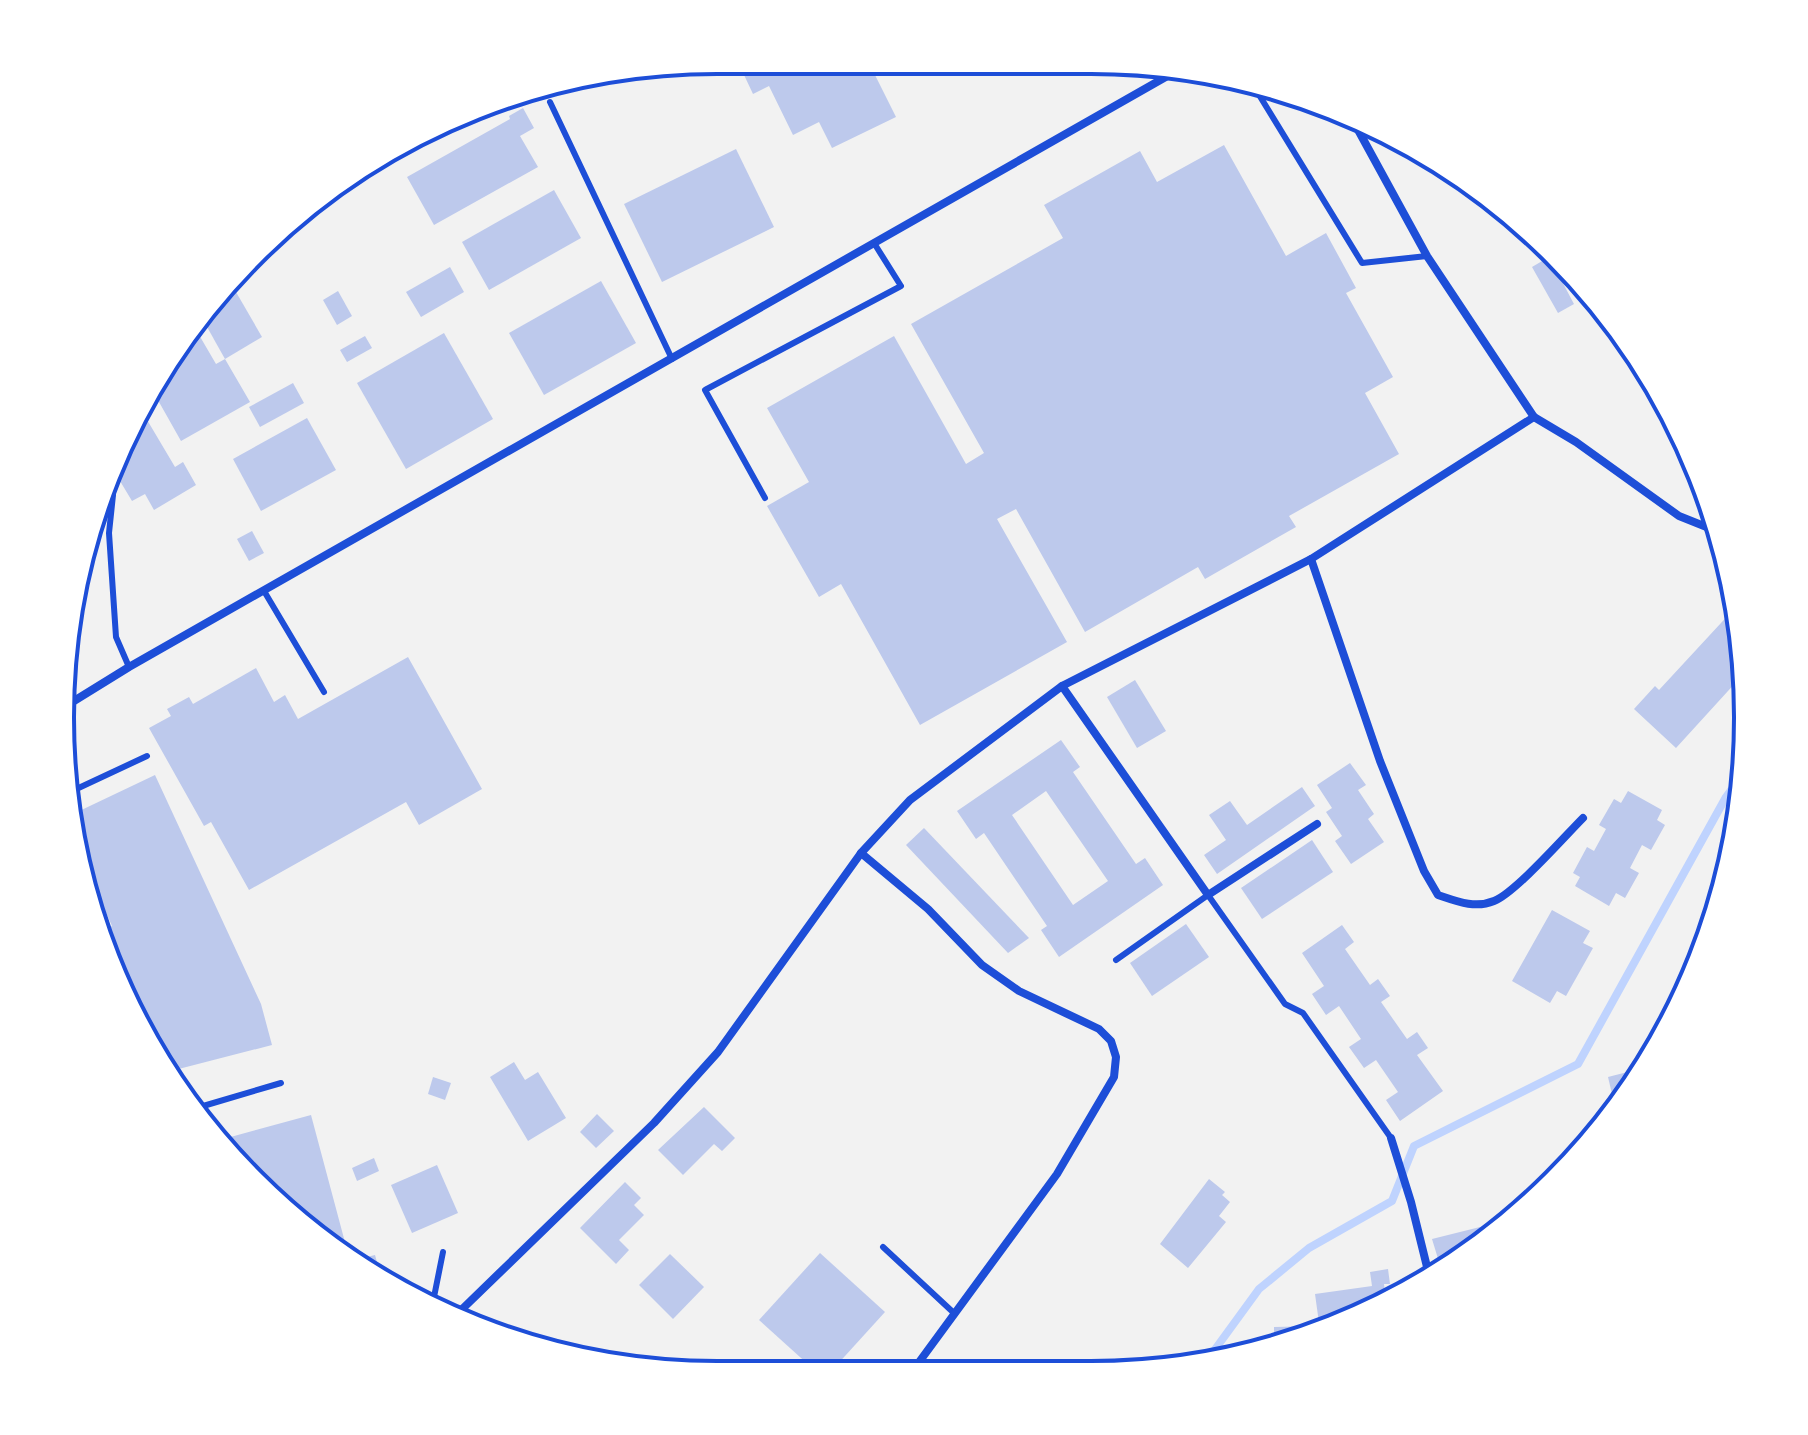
<svg xmlns="http://www.w3.org/2000/svg" width="1808" height="1435" viewBox="0 0 1808 1435" font-family="'Source Sans 3',sans-serif">
  <style>
    .lines { fill: none; stroke-linecap: round; stroke-linejoin: round }
    .stream { stroke: #bfd3fe; stroke-width: 8 }
    .building { fill: #bdc9ec; fill-rule: evenodd }
    .service { stroke: #1d4ed8; stroke-width: 6 }
    .minor { stroke: #1d4ed8; stroke-width: 8 }
    .rim { fill: none; stroke: #1d4ed8; stroke-width: 4 }
  </style>
  <rect width="100%" height="100%" fill="#f2f2f2"/>
  <g class="lines">
    <path class="stream" d="M 1208,1359 L 1259,1289 L 1309,1248 L 1392,1201 L 1414,1146 L 1578,1064 L 1726,797 L 1745,771"/>
  </g>
  <g class="building">
    <path d="M 737,60 L 868,61 L 896,117 L 832,148 L 819,122 L 793,135 L 769,86 L 753,94 Z"/>
    <path d="M 523,108 L 534,128 L 520,136 L 538,167 L 434,225 L 407,177 L 510,119 L 509,116 Z"/>
    <path d="M 1224,145 L 1286,256 L 1326,233 L 1356,288 L 1346,293 L 1393,377 L 1365,393 L 1399,454 L 1289,516 L 1296,527 L 1205,579 L 1198,567 L 1085,632 L 1016,509 L 997,519 L 1067,642 L 920,725 L 841,584 L 819,597 L 767,506 L 809,482 L 767,408 L 894,336 L 966,464 L 984,453 L 911,324 L 1063,238 L 1044,205 L 1140,151 L 1157,182 Z"/>
    <path d="M 736,149 L 774,227 L 662,282 L 624,204 Z"/>
    <path d="M 554,190 L 581,238 L 489,290 L 462,242 Z"/>
    <path d="M 1549,257 L 1574,304 L 1558,313 L 1532,267 Z"/>
    <path d="M 450,267 L 464,292 L 421,317 L 406,292 Z"/>
    <path d="M 601,281 L 636,343 L 544,395 L 509,333 Z"/>
    <path d="M 338,291 L 352,316 L 337,325 L 323,300 Z"/>
    <path d="M 236,292 L 262,337 L 225,359 L 202,318 L 211,307 Z"/>
    <path d="M 195,328 L 216,364 L 225,359 L 250,402 L 181,441 L 150,386 Z"/>
    <path d="M 444,333 L 493,419 L 406,469 L 357,383 Z"/>
    <path d="M 365,336 L 372,348 L 347,362 L 340,350 Z"/>
    <path d="M 293,383 L 304,403 L 260,427 L 249,407 Z"/>
    <path d="M 140,408 L 175,467 L 183,462 L 196,485 L 154,510 L 145,494 L 132,501 L 114,471 Z"/>
    <path d="M 307,418 L 336,470 L 261,511 L 233,459 Z"/>
    <path d="M 252,531 L 264,553 L 249,561 L 237,539 Z"/>
    <path d="M 1735,598 L 1742,632 L 1743,665 L 1733,676 L 1738,680 L 1676,748 L 1634,709 L 1655,686 L 1659,690 L 1733,610 L 1728,605 Z"/>
    <path d="M 408,657 L 482,789 L 419,825 L 406,802 L 249,890 L 211,822 L 204,826 L 149,728 L 171,716 L 167,709 L 189,697 L 193,704 L 256,668 L 274,702 L 285,695 L 298,719 Z"/>
    <path d="M 1135,680 L 1166,731 L 1137,748 L 1107,697 Z"/>
    <path d="M 1061,740 L 1080,767 L 1073,772 L 1136,864 L 1145,858 L 1163,885 L 1059,957 L 1041,930 L 1047,926 L 984,833 L 976,839 L 957,811 ZM 1046,791 L 1108,881 L 1073,905 L 1012,815 Z"/>
    <path d="M 1350,763 L 1366,785 L 1358,790 L 1374,814 L 1368,819 L 1384,842 L 1351,864 L 1335,841 L 1342,836 L 1326,812 L 1332,808 L 1317,785 Z"/>
    <path d="M 155,775 L 261,1004 L 272,1045 L 167,1072 L 148,1046 L 143,1034 L 147,1033 L 101,932 L 112,926 L 78,851 L 73,814 Z"/>
    <path d="M 1302,787 L 1315,806 L 1217,874 L 1204,855 L 1226,840 L 1209,815 L 1230,801 L 1247,825 Z"/>
    <path d="M 1628,791 L 1662,810 L 1657,820 L 1665,825 L 1651,850 L 1642,845 L 1630,868 L 1639,873 L 1625,898 L 1616,893 L 1609,906 L 1575,886 L 1580,877 L 1573,873 L 1587,847 L 1594,851 L 1606,829 L 1599,825 L 1614,799 L 1621,803 Z"/>
    <path d="M 924,828 L 1029,938 L 1008,953 L 906,845 Z"/>
    <path d="M 1312,840 L 1333,872 L 1262,919 L 1241,888 Z"/>
    <path d="M 1552,910 L 1590,931 L 1583,943 L 1593,948 L 1566,996 L 1557,991 L 1550,1003 L 1512,981 Z"/>
    <path d="M 1186,924 L 1209,957 L 1152,996 L 1130,963 Z"/>
    <path d="M 1342,925 L 1354,942 L 1345,949 L 1370,985 L 1378,979 L 1390,996 L 1381,1002 L 1407,1039 L 1417,1032 L 1428,1048 L 1417,1055 L 1443,1091 L 1400,1121 L 1386,1100 L 1398,1092 L 1376,1060 L 1364,1068 L 1349,1047 L 1361,1039 L 1339,1006 L 1326,1015 L 1312,994 L 1324,986 L 1302,953 Z"/>
    <path d="M 1711,926 L 1702,950 L 1696,931 Z"/>
    <path d="M 514,1062 L 525,1080 L 538,1072 L 566,1118 L 528,1141 L 490,1077 Z"/>
    <path d="M 1643,1068 L 1616,1111 L 1608,1077 Z"/>
    <path d="M 433,1077 L 451,1083 L 445,1100 L 428,1094 Z"/>
    <path d="M 704,1107 L 735,1138 L 722,1151 L 714,1144 L 683,1175 L 658,1150 Z"/>
    <path d="M 597,1114 L 614,1131 L 596,1148 L 580,1132 Z"/>
    <path d="M 311,1115 L 350,1261 L 375,1255 L 382,1280 L 352,1264 L 223,1151 L 216,1141 Z"/>
    <path d="M 374,1158 L 379,1171 L 357,1181 L 352,1168 Z"/>
    <path d="M 437,1165 L 458,1213 L 412,1233 L 391,1185 Z"/>
    <path d="M 1209,1179 L 1225,1192 L 1222,1195 L 1230,1202 L 1219,1216 L 1226,1222 L 1188,1268 L 1160,1244 Z"/>
    <path d="M 625,1182 L 641,1198 L 634,1205 L 644,1215 L 619,1240 L 629,1250 L 616,1264 L 580,1228 Z"/>
    <path d="M 1498,1226 L 1499,1230 L 1459,1259 L 1439,1262 L 1432,1239 L 1480,1227 L 1481,1230 Z"/>
    <path d="M 820,1253 L 885,1312 L 835,1367 L 811,1367 L 759,1320 Z"/>
    <path d="M 670,1254 L 704,1287 L 673,1319 L 639,1285 Z"/>
    <path d="M 1388,1269 L 1390,1284 L 1384,1284 L 1386,1302 L 1342,1322 L 1319,1323 L 1315,1294 L 1372,1286 L 1370,1272 Z"/>
    <path d="M 1319,1326 L 1319,1332 L 1301,1340 L 1262,1348 L 1261,1344 L 1274,1344 L 1274,1327 Z"/>
  </g>
  <g class="lines">
    <g class="service">
      <path d="M 1253,85 L 1362,263 L 1427,256"/>
      <path d="M 550,102 L 672,359"/>
      <path d="M 113,495 L 109,533 L 116,637 L 129,667"/>
      <path d="M 765,498 L 705,390 L 901,286 L 874,243"/>
      <path d="M 264,591 L 324,692"/>
      <path d="M 70,792 L 147,756"/>
      <path d="M 1116,960 L 1208,895 L 1285,1004 L 1303,1013 L 1391,1138"/>
      <path d="M 193,1109 L 281,1083"/>
      <path d="M 883,1247 L 955,1314"/>
      <path d="M 432,1307 L 443,1252"/>
    </g>
    <g class="minor">
      <path d="M 1351,117 L 1427,256 L 1534,417 L 1576,442 L 1679,516 L 1719,532"/>
      <path d="M 1311,559 L 1380,761 L 1424,871 L 1438,895 C 1456,901 1475,909 1494,901 C 1515,893 1565,836 1583,818"/>
      <path d="M 1062,686 L 1208,895 L 1317,824"/>
      <path d="M 61,709 L 129,667 L 1178,70"/>
      <path d="M 861,853 L 928,909 L 982,965 L 1019,991 L 1099,1029 L 1111,1041 L 1116,1057 L 1114,1077 L 1057,1174 L 914,1369"/>
      <path d="M 1391,1138 L 1411,1202 L 1430,1279"/>
      <path d="M 453,1318 L 654,1123 L 718,1052 L 861,853 L 910,800 L 1062,686 L 1311,559 L 1534,417"/>
    </g>
  </g>
  <path d="M0 0H1808V1435H0ZM717 74H1091A643 643 0 0 1 1734 717V718A643 643 0 0 1 1091 1361H717A643 643 0 0 1 74 718V717A643 643 0 0 1 717 74Z" fill="#fff" fill-rule="evenodd"/>
  <path class="rim" d="M717 74H1091A643 643 0 0 1 1734 717V718A643 643 0 0 1 1091 1361H717A643 643 0 0 1 74 718V717A643 643 0 0 1 717 74Z"/>
</svg>
